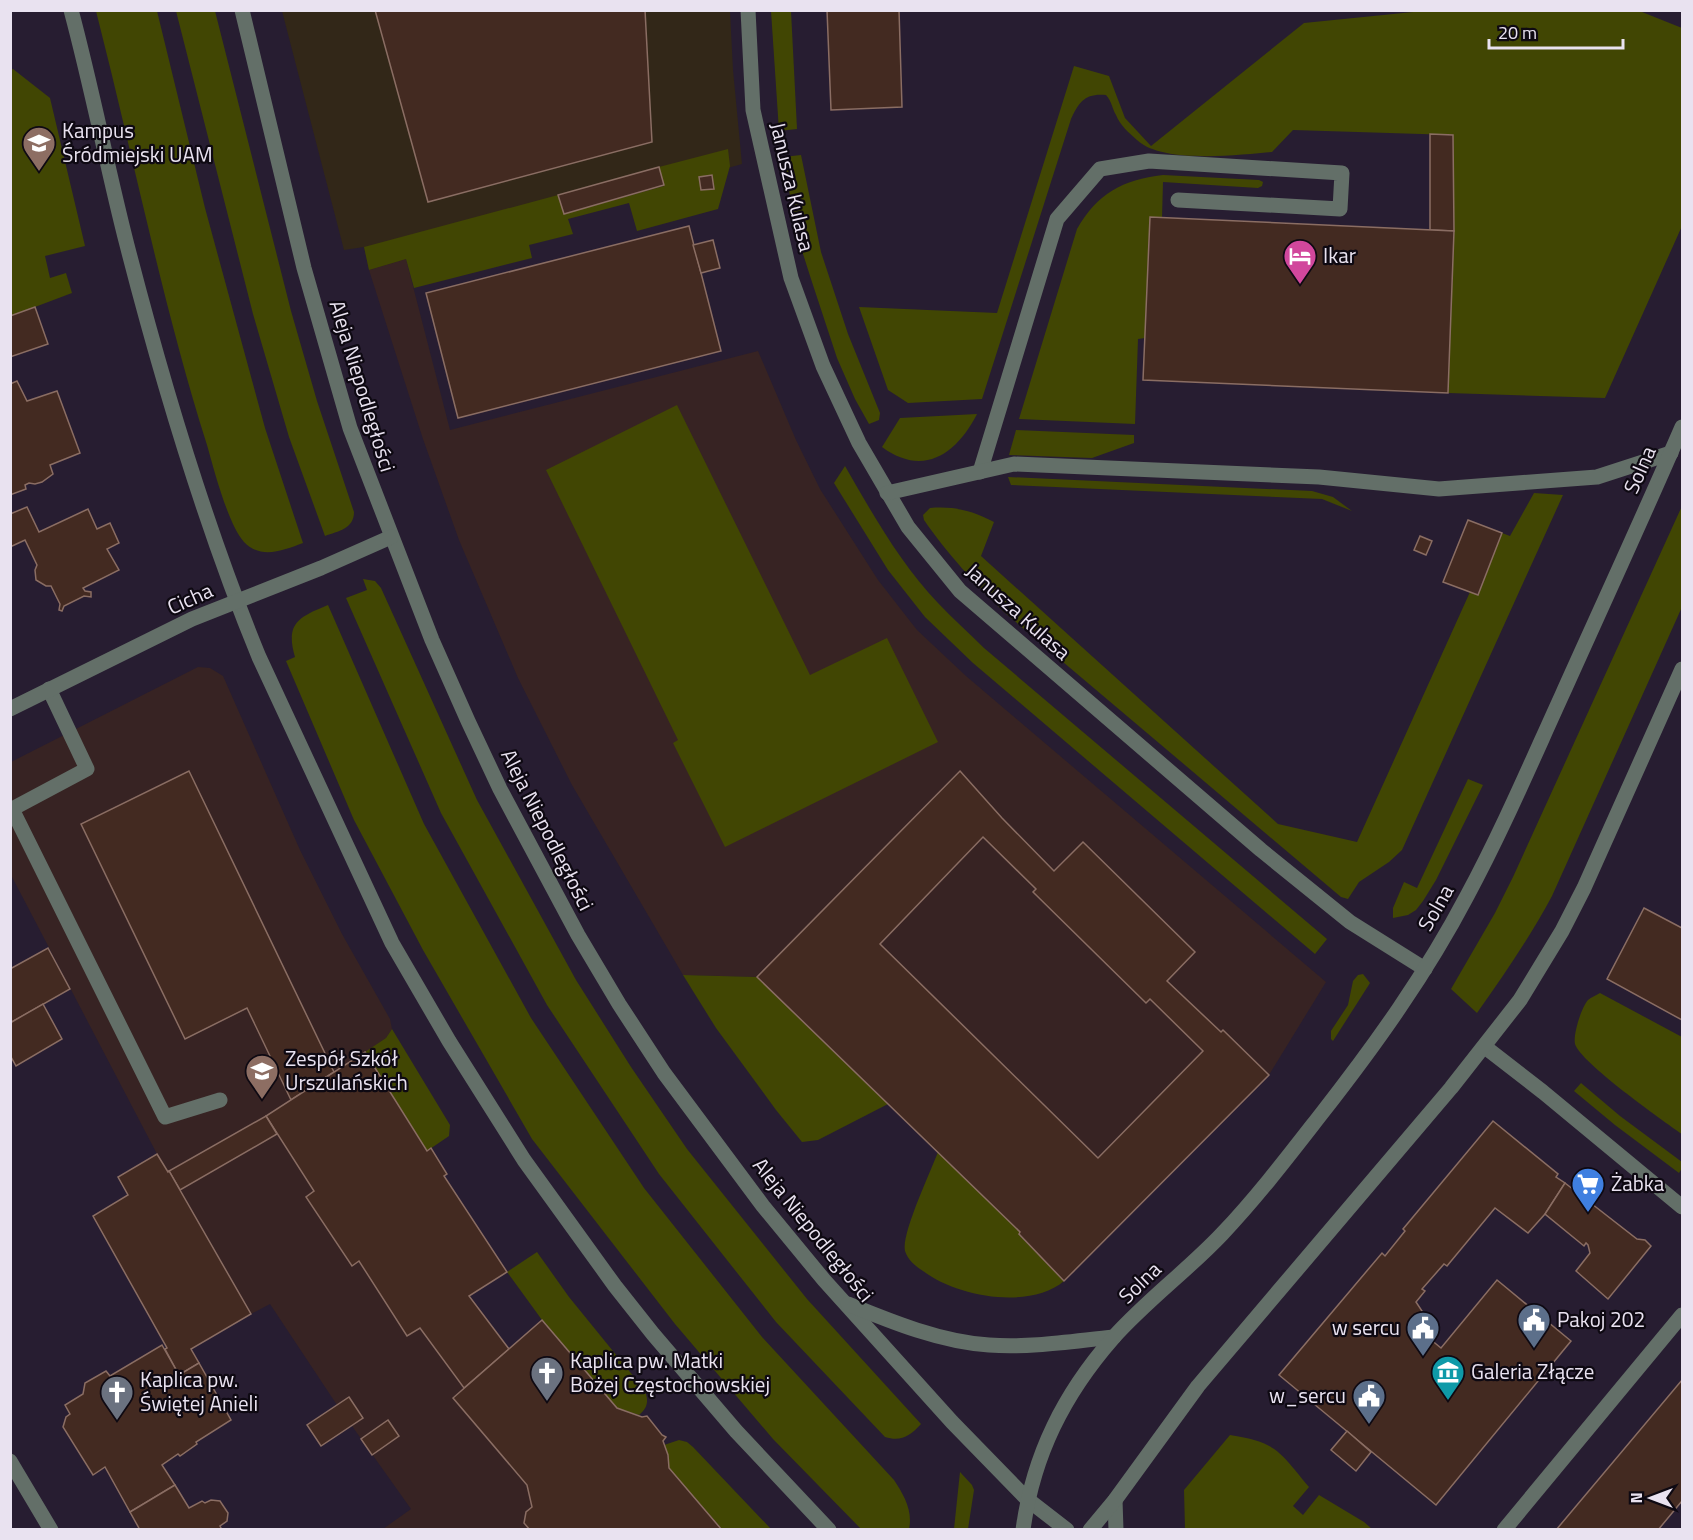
<svg xmlns="http://www.w3.org/2000/svg" width="1693" height="1540" viewBox="0 0 1693 1540" font-family="'Titillium Web',sans-serif">
  <style>
    .commercial { fill: #322718 }
    .education { fill: #372323 }
    .green { fill: #414603 }
    .building { fill: #432a21; stroke: #8a6d63; stroke-width: 1.5; fill-rule: evenodd }
    .lines { fill: none; stroke-linecap: round; stroke-linejoin: round }
    .minor { stroke: #636f68; stroke-width: 15 }
    .labels { text-anchor: middle; stroke-width: 4.5; stroke-linejoin: round; paint-order: stroke }
    .poi-label { font-size: 21px; fill: #e9e2f0; stroke: #0e0912; text-anchor: start }
    .street-label { font-size: 21px; fill: #e9e2f0; stroke: #0e0912 }
  </style>
  <rect width="100%" height="100%" fill="#271d31"/>
  <path class="commercial" d="M 282,11 L 730,11 L 733,70 L 742,164 L 369,270 L 364,247 L 344,250 Z"/>
  <g class="education">
    <path d="M 406,259 L 450,430 L 758,351 L 796,440 L 820,489 L 878,580 L 917,630 L 966,676 L 1326,982 L 1269,1075 L 1064,1281 L 1019,1234 L 1020,1232 L 757,977 L 683,975 L 572,785 L 518,678 L 459,540 L 423,439 L 369,270 Z"/>
    <path d="M 198,667 L 210,668 L 223,676 L 300,850 L 342,934 L 390,1019 L 392,1029 L 386,1038 L 365,1053 L 427,1150 L 431,1148 L 447,1174 L 444,1177 L 507,1272 L 470,1296 L 509,1349 L 542,1320 L 617,1408 L 642,1417 L 647,1416 L 661,1435 L 666,1437 L 663,1442 L 668,1455 L 669,1468 L 722,1529 L 383,1529 L 411,1509 L 352,1426 L 362,1418 L 337,1405 L 270,1304 L 251,1314 L 169,1171 L 168,1172 L 157,1154 L 11,875 L 11,762 Z"/>
  </g>
  <g class="green">
    <path d="M 1433,10 L 1637,10 L 1682,28 L 1682,226 L 1605,398 L 1448,393 L 1454,231 L 1453,135 L 1293,130 L 1272,152 C 1238,155 1162,164 1137,140 C 1129,133 1120,125 1116,115 C 1112,108 1112,102 1106,95 C 1085,93 1079,102 1071,119 L 982,399 L 908,403 L 888,390 L 859,307 L 997,313 L 1074,66 L 1109,76 L 1125,118 L 1151,146 L 1304,23 Z"/>
    <path d="M 96,11 L 157,11 L 205,208 L 265,428 L 303,543 C 284,550 261,560 244,542 C 228,524 214,470 207,445 C 162,303 133,155 96,11 Z"/>
    <path d="M 176,11 L 215,11 L 291,311 L 317,401 L 354,512 C 354,529 338,531 325,536 L 289,437 L 253,314 Z"/>
    <path d="M 771,11 L 791,11 L 797,129 L 779,131 Z"/>
    <path d="M 13,69 L 50,98 L 85,246 L 45,256 L 50,278 L 66,273 L 72,293 L 11,316 L 10,70 Z"/>
    <path d="M 728,149 L 730,166 L 718,209 L 637,231 L 629,203 L 568,219 L 573,234 L 529,245 L 532,258 L 414,288 L 406,259 L 369,270 L 364,247 L 558,195 L 564,214 L 664,186 L 659,167 Z"/>
    <path d="M 801,155 L 821,252 L 848,334 L 880,413 L 879,420 L 869,424 L 855,399 L 837,358 L 811,279 L 797,235 L 783,157 Z"/>
    <path d="M 1163,175 L 1259,180 L 1263,182 L 1262,186 L 1258,188 L 1163,182 L 1162,218 L 1145,338 L 1138,339 L 1135,424 L 1019,419 L 1077,229 C 1098,193 1122,180 1163,175 Z"/>
    <path d="M 677,405 L 810,675 L 887,638 L 938,742 L 725,847 L 673,743 L 678,740 L 546,470 Z"/>
    <path d="M 977,414 C 957,453 924,478 882,447 L 900,418 Z"/>
    <path d="M 1016,430 L 1134,435 L 1134,443 L 1092,458 L 1009,455 Z"/>
    <path d="M 845,466 C 872,513 900,563 938,603 C 952,618 969,633 984,648 L 1327,939 L 1315,954 L 973,663 L 925,617 L 888,570 L 834,483 Z"/>
    <path d="M 1008,477 L 1312,491 L 1333,497 L 1352,511 L 1322,499 L 1011,485 Z"/>
    <path d="M 1534,493 L 1563,495 L 1402,850 L 1389,862 L 1359,882 L 1348,899 L 1341,897 L 1004,612 C 973,581 949,556 924,520 L 923,515 L 930,508 C 955,506 973,511 994,522 L 981,556 L 1278,824 L 1357,842 L 1470,592 L 1478,595 L 1502,533 L 1510,536 Z"/>
    <path d="M 1682,506 L 1682,607 L 1552,896 C 1530,937 1504,975 1477,1013 L 1451,989 L 1495,913 L 1513,877 Z"/>
    <path d="M 363,579 L 375,581 L 381,588 L 477,800 L 576,980 L 631,1067 L 687,1149 L 807,1299 L 921,1424 C 910,1436 901,1442 885,1437 L 776,1322 L 659,1174 L 547,1005 L 441,813 L 346,598 L 367,590 Z"/>
    <path d="M 328,605 L 424,824 L 531,1018 L 644,1188 L 762,1337 L 894,1480 C 904,1495 913,1511 909,1529 L 861,1529 L 773,1439 L 675,1324 L 532,1139 L 423,950 L 354,820 L 286,661 L 295,657 C 285,623 299,617 328,605 Z"/>
    <path d="M 1468,779 L 1483,785 L 1436,880 L 1423,901 L 1416,910 L 1408,915 L 1393,918 L 1393,908 L 1404,882 L 1417,888 Z"/>
    <path d="M 1363,974 L 1370,983 L 1333,1041 L 1331,1039 L 1331,1031 L 1348,1005 L 1353,981 L 1358,975 Z"/>
    <path d="M 683,975 L 757,977 L 888,1104 L 818,1140 L 802,1142 L 776,1110 L 716,1028 Z"/>
    <path d="M 1600,993 L 1682,1037 L 1682,1134 C 1663,1121 1580,1062 1575,1044 C 1573,1035 1581,1008 1588,1000 C 1591,997 1597,995 1600,993 Z"/>
    <path d="M 392,1029 L 450,1125 L 449,1136 L 427,1151 L 365,1052 L 386,1038 Z"/>
    <path d="M 1581,1083 L 1620,1116 L 1682,1162 L 1682,1168 L 1679,1173 L 1615,1125 L 1574,1091 Z"/>
    <path d="M 938,1152 L 1020,1232 L 1019,1235 L 1064,1281 C 1030,1310 957,1297 923,1271 C 915,1266 908,1260 905,1251 C 901,1234 931,1171 938,1152 Z"/>
    <path d="M 537,1252 L 569,1297 L 643,1388 C 649,1398 649,1407 639,1415 L 617,1408 L 542,1320 L 507,1272 Z"/>
    <path d="M 1230,1435 C 1277,1442 1280,1452 1309,1487 L 1293,1506 L 1303,1515 L 1319,1495 L 1364,1522 L 1372,1529 L 1185,1529 L 1184,1490 Z"/>
    <path d="M 679,1440 L 687,1442 L 693,1447 L 771,1529 L 722,1529 L 669,1468 L 668,1455 L 664,1445 Z"/>
    <path d="M 960,1472 L 972,1485 L 974,1490 L 968,1529 L 954,1529 Z"/>
  </g>
  <g class="building">
    <path d="M 375,10 L 645,10 L 652,142 L 428,202 Z"/>
    <path d="M 827,10 L 899,10 L 902,107 L 831,110 Z"/>
    <path d="M 1430,134 L 1453,135 L 1454,231 L 1430,230 Z"/>
    <path d="M 659,167 L 664,185 L 564,214 L 558,195 Z"/>
    <path d="M 712,175 L 714,189 L 701,190 L 699,177 Z"/>
    <path d="M 1150,217 L 1454,231 L 1448,393 L 1143,380 Z"/>
    <path d="M 689,226 L 721,351 L 458,418 L 426,293 Z"/>
    <path d="M 713,240 L 720,268 L 701,273 L 693,245 Z"/>
    <path d="M 35,307 L 48,344 L 10,357 L 10,316 Z"/>
    <path d="M 17,381 L 27,401 L 57,391 L 80,453 L 50,465 L 53,474 L 42,482 L 35,484 L 29,483 L 25,485 L 26,489 L 10,495 L 10,384 Z"/>
    <path d="M 27,507 L 39,532 L 88,509 L 97,529 L 110,523 L 119,543 L 107,549 L 119,570 L 83,588 L 85,591 L 91,592 L 91,597 L 84,596 L 64,606 L 62,611 L 59,610 L 60,604 L 51,586 L 46,586 L 36,580 L 35,570 L 37,565 L 25,540 L 10,547 L 10,514 Z"/>
    <path d="M 1468,520 L 1502,533 L 1478,595 L 1443,582 Z"/>
    <path d="M 1420,536 L 1432,541 L 1426,555 L 1414,550 Z"/>
    <path d="M 189,771 L 334,1072 L 291,1100 L 247,1008 L 185,1039 L 81,824 Z"/>
    <path d="M 960,771 L 1002,818 L 1054,871 L 1083,842 L 1195,952 L 1167,981 L 1221,1032 L 1223,1030 L 1269,1075 L 1064,1281 L 1019,1234 L 1020,1232 L 757,977 ZM 983,837 L 1036,889 L 1033,892 L 1146,1003 L 1150,999 L 1203,1051 L 1098,1158 L 880,944 Z"/>
    <path d="M 1644,908 L 1682,928 L 1682,1020 L 1607,979 Z"/>
    <path d="M 48,948 L 70,989 L 10,1023 L 10,969 Z"/>
    <path d="M 43,1004 L 62,1039 L 16,1066 L 10,1055 L 10,1023 Z"/>
    <path d="M 365,1052 L 427,1151 L 431,1148 L 447,1174 L 444,1176 L 507,1272 L 469,1296 L 509,1349 L 464,1388 L 420,1328 L 407,1336 L 359,1261 L 352,1266 L 306,1197 L 314,1191 L 266,1116 Z"/>
    <path d="M 266,1116 L 277,1134 L 180,1190 L 169,1171 Z"/>
    <path d="M 1493,1121 L 1558,1174 L 1556,1177 L 1565,1183 L 1545,1214 L 1528,1233 L 1495,1208 L 1447,1266 L 1444,1264 L 1422,1289 L 1425,1291 L 1416,1302 L 1426,1317 L 1430,1327 L 1430,1339 L 1441,1348 L 1497,1280 L 1571,1341 L 1436,1505 L 1279,1375 L 1382,1253 L 1385,1256 L 1405,1231 L 1403,1229 Z"/>
    <path d="M 157,1154 L 168,1172 L 169,1171 L 251,1314 L 191,1349 L 199,1363 L 179,1375 L 165,1349 L 167,1348 L 93,1216 L 128,1195 L 118,1177 Z"/>
    <path d="M 1565,1183 L 1637,1239 L 1645,1240 L 1651,1246 L 1608,1299 L 1576,1271 L 1590,1253 L 1588,1245 L 1586,1243 L 1584,1246 L 1545,1214 Z"/>
    <path d="M 542,1320 L 617,1408 L 642,1417 L 647,1416 L 662,1435 L 666,1437 L 663,1441 L 668,1455 L 669,1468 L 722,1530 L 530,1530 L 524,1523 L 526,1512 L 532,1507 L 527,1485 L 453,1398 Z"/>
    <path d="M 162,1345 L 179,1375 L 199,1363 L 231,1420 L 196,1442 L 197,1444 L 180,1456 L 178,1454 L 162,1465 L 175,1485 L 130,1512 L 105,1467 L 93,1475 L 63,1427 L 66,1417 L 70,1414 L 65,1405 L 83,1394 L 85,1383 L 106,1371 L 110,1376 Z"/>
    <path d="M 1682,1380 L 1682,1501 L 1658,1530 L 1556,1530 Z"/>
    <path d="M 349,1397 L 363,1418 L 321,1446 L 307,1425 Z"/>
    <path d="M 388,1420 L 399,1436 L 372,1455 L 361,1439 Z"/>
    <path d="M 1347,1431 L 1371,1452 L 1356,1471 L 1331,1450 Z"/>
    <path d="M 175,1485 L 189,1508 L 202,1501 L 205,1503 L 211,1500 L 220,1501 L 228,1513 L 227,1521 L 220,1526 L 222,1530 L 140,1530 L 130,1512 Z"/>
  </g>
  <g class="lines">
    <g class="minor">
      <path d="M 71,10 C 92,88 107,167 127,245 C 163,385 204,523 259,657 L 392,943 L 449,1041 L 524,1160 L 615,1286 L 653,1334 L 736,1431 L 829,1530"/>
      <path d="M 242,10 L 304,268 L 350,428 L 432,640 L 468,721 L 500,789 L 578,935 L 619,1004 L 664,1073 L 763,1206 L 824,1280 L 952,1422 L 1027,1499 L 1067,1530"/>
      <path d="M 748,10 L 753,110 L 791,278 L 823,366 L 859,443 L 908,527 L 960,591 L 1261,850 L 1350,922 L 1425,969"/>
      <path d="M 980,472 L 1057,219 L 1100,169 L 1149,161 L 1342,173 L 1340,209 L 1178,200"/>
      <path d="M 887,493 L 1014,464 L 1319,477 L 1439,489 L 1597,477 L 1671,453"/>
      <path d="M 49,689 L 87,769 L 12,809 L 165,1117 L 220,1100"/>
      <path d="M 10,709 L 192,619 L 321,568 L 391,537"/>
      <path d="M 1485,1047 L 1543,1092 L 1682,1207"/>
      <path d="M 848,1304 C 892,1322 941,1342 989,1345 C 1031,1348 1073,1341 1114,1337"/>
      <path d="M 10,1461 L 51,1530"/>
      <path d="M 1115,1500 L 1116,1530"/>
      <path d="M 1023,1530 C 1033,1455 1064,1394 1113,1338 C 1147,1300 1188,1270 1222,1234 C 1258,1196 1290,1154 1322,1113 C 1376,1044 1426,974 1467,896 C 1502,831 1531,763 1562,695 C 1602,606 1643,517 1682,427"/>
      <path d="M 1090,1530 L 1115,1500 L 1198,1386 L 1451,1088 L 1520,1000 L 1562,931 L 1584,888 L 1682,669"/>
      <path d="M 1504,1530 L 1682,1315"/>
    </g>
  </g>
  <defs>
    <symbol id="university-pin" viewBox="-11 -11 22 30"><path d="M0 17L-7.5 6A9.5 9.5 0 1 1 7.5 6Z" fill="#8d6e63" stroke="#0e0912"/><path d="M0-5L7-2L0 1L-7-2ZM-4 1L0 2.5L4 1V4Q0 6-4 4Z" fill="#fff"/></symbol>
    <symbol id="hotel-pin" viewBox="-11 -11 22 30"><path d="M0 17L-7.5 6A9.5 9.5 0 1 1 7.5 6Z" fill="#d1479c" stroke="#0e0912"/><path d="M-6-4.5h1.5V1H6V5H4.5V3h-9V5H-6ZM-4 0a1.8 1.8 0 1 1 3.6 0ZM.5 0V-2.5h3Q6-2.5 6 0Z" fill="#fff"/></symbol>
    <symbol id="school-pin" viewBox="-11 -11 22 30"><path d="M0 17L-7.5 6A9.5 9.5 0 1 1 7.5 6Z" fill="#8d6e63" stroke="#0e0912"/><path d="M0-5L7-2L0 1L-7-2ZM-4 1L0 2.5L4 1V4Q0 6-4 4Z" fill="#fff"/></symbol>
    <symbol id="supermarket-pin" viewBox="-11 -11 22 30"><path d="M0 17L-7.5 6A9.5 9.5 0 1 1 7.5 6Z" fill="#3f7fe0" stroke="#0e0912"/><path d="M-6-5.5h2.5l.6 2H6L4.5 2H-2.5L-4.4-4H-6ZM-1.5 3.2a1.3 1.3 0 1 0 .1 0ZM3 3.2a1.3 1.3 0 1 0 .1 0Z" fill="#fff"/></symbol>
    <symbol id="civic-pin" viewBox="-11 -11 22 30"><path d="M0 17L-7.5 6A9.5 9.5 0 1 1 7.5 6Z" fill="#5c6f8a" stroke="#0e0912"/><path d="M-.6-6.5H3V-4.5H.6V-3L4-1V1h2V6H-6V1h2V-1L-.6-3ZM-1.2 2.5V6h2.4V2.5Z" fill="#fff"/></symbol>
    <symbol id="museum-pin" viewBox="-11 -11 22 30"><path d="M0 17L-7.5 6A9.5 9.5 0 1 1 7.5 6Z" fill="#0f9aa8" stroke="#0e0912"/><path d="M0-6L6-3V-2H-6V-3ZM-5-1h2V3h-2ZM-1-1h2V3h-2ZM3-1h2V3H3ZM-6 4H6V6H-6Z" fill="#fff"/></symbol>
    <symbol id="church-pin" viewBox="-11 -11 22 30"><path d="M0 17L-7.5 6A9.5 9.5 0 1 1 7.5 6Z" fill="#6b7280" stroke="#0e0912"/><path d="M-1.2-6h2.4v3.5h3.3v2.4h-3.3V6h-2.4V-.1h-3.3v-2.4h3.3Z" fill="#fff"/></symbol>
  </defs>
  <g fill-rule="evenodd">
    <use href="#university-pin" x="20" y="124" width="38" height="52"/>
    <use href="#hotel-pin" x="1281" y="237" width="38" height="52"/>
    <use href="#school-pin" x="243" y="1052" width="38" height="52"/>
    <use href="#supermarket-pin" x="1569" y="1165" width="38" height="52"/>
    <use href="#civic-pin" x="1515" y="1301" width="38" height="52"/>
    <use href="#civic-pin" x="1404" y="1309" width="38" height="52"/>
    <use href="#museum-pin" x="1429" y="1353" width="38" height="52"/>
    <use href="#church-pin" x="528" y="1354" width="38" height="52"/>
    <use href="#church-pin" x="98" y="1373" width="38" height="52"/>
    <use href="#civic-pin" x="1350" y="1377" width="38" height="52"/>
  </g>
  <g class="labels">
    <g class="poi-label">
      <text x="62" y="138">Kampus<tspan x="62" dy="24">Śródmiejski UAM</tspan></text>
      <text x="1323" y="263">Ikar</text>
      <text x="285" y="1066">Zespół Szkół<tspan x="285" dy="24">Urszulańskich</tspan></text>
      <text x="1611" y="1191">Żabka</text>
      <text x="1557" y="1327">Pakoj 202</text>
      <text x="1400" y="1335" text-anchor="end">w sercu</text>
      <text x="570" y="1368">Kaplica pw. Matki<tspan x="570" dy="24">Bożej Częstochowskiej</tspan></text>
      <text x="1471" y="1379">Galeria Złącze</text>
      <text x="140" y="1387">Kaplica pw.<tspan x="140" dy="24">Świętej Anieli</tspan></text>
      <text x="1346" y="1403" text-anchor="end">w_sercu</text>
    </g>
    <g class="street-label">
      <text transform="translate(792 187) rotate(77)" y="7">Janusza Kulasa</text>
      <text transform="translate(362 386) rotate(73)" y="7">Aleja Niepodległości</text>
      <text transform="translate(1640 470) rotate(-66)" y="7">Solna</text>
      <text transform="translate(190 599) rotate(-24)" y="7">Cicha</text>
      <text transform="translate(1018 612) rotate(42)" y="7">Janusza Kulasa</text>
      <text transform="translate(547 830) rotate(63)" y="7">Aleja Niepodległości</text>
      <text transform="translate(1436 908) rotate(-60)" y="7">Solna</text>
      <text transform="translate(813 1230) rotate(51)" y="7">Aleja Niepodległości</text>
      <text transform="translate(1140 1283) rotate(-44)" y="7">Solna</text>
    </g>
  </g>
  <rect width="1693" height="1540" fill="none" stroke="#e9e2f0" stroke-width="24"/>
  <g transform="translate(1651 1498) rotate(270)" stroke="#0e0912" stroke-width="4.5" paint-order="stroke">
  <path d="M0-4.5L10 22L0 15L-10 22Z" fill="#e9e2f0"/>
  <text y="-9" font-size="16" font-weight="bold" text-anchor="middle" fill="#e9e2f0">N</text>
  </g>
  <path d="M1489 39v9h134v-9" fill="none" stroke="#e9e2f0" stroke-width="3"/>
  <text x="1498" y="39" font-size="18" fill="#e9e2f0" stroke="#0e0912" stroke-width="4.5" paint-order="stroke">20 m</text>
</svg>
